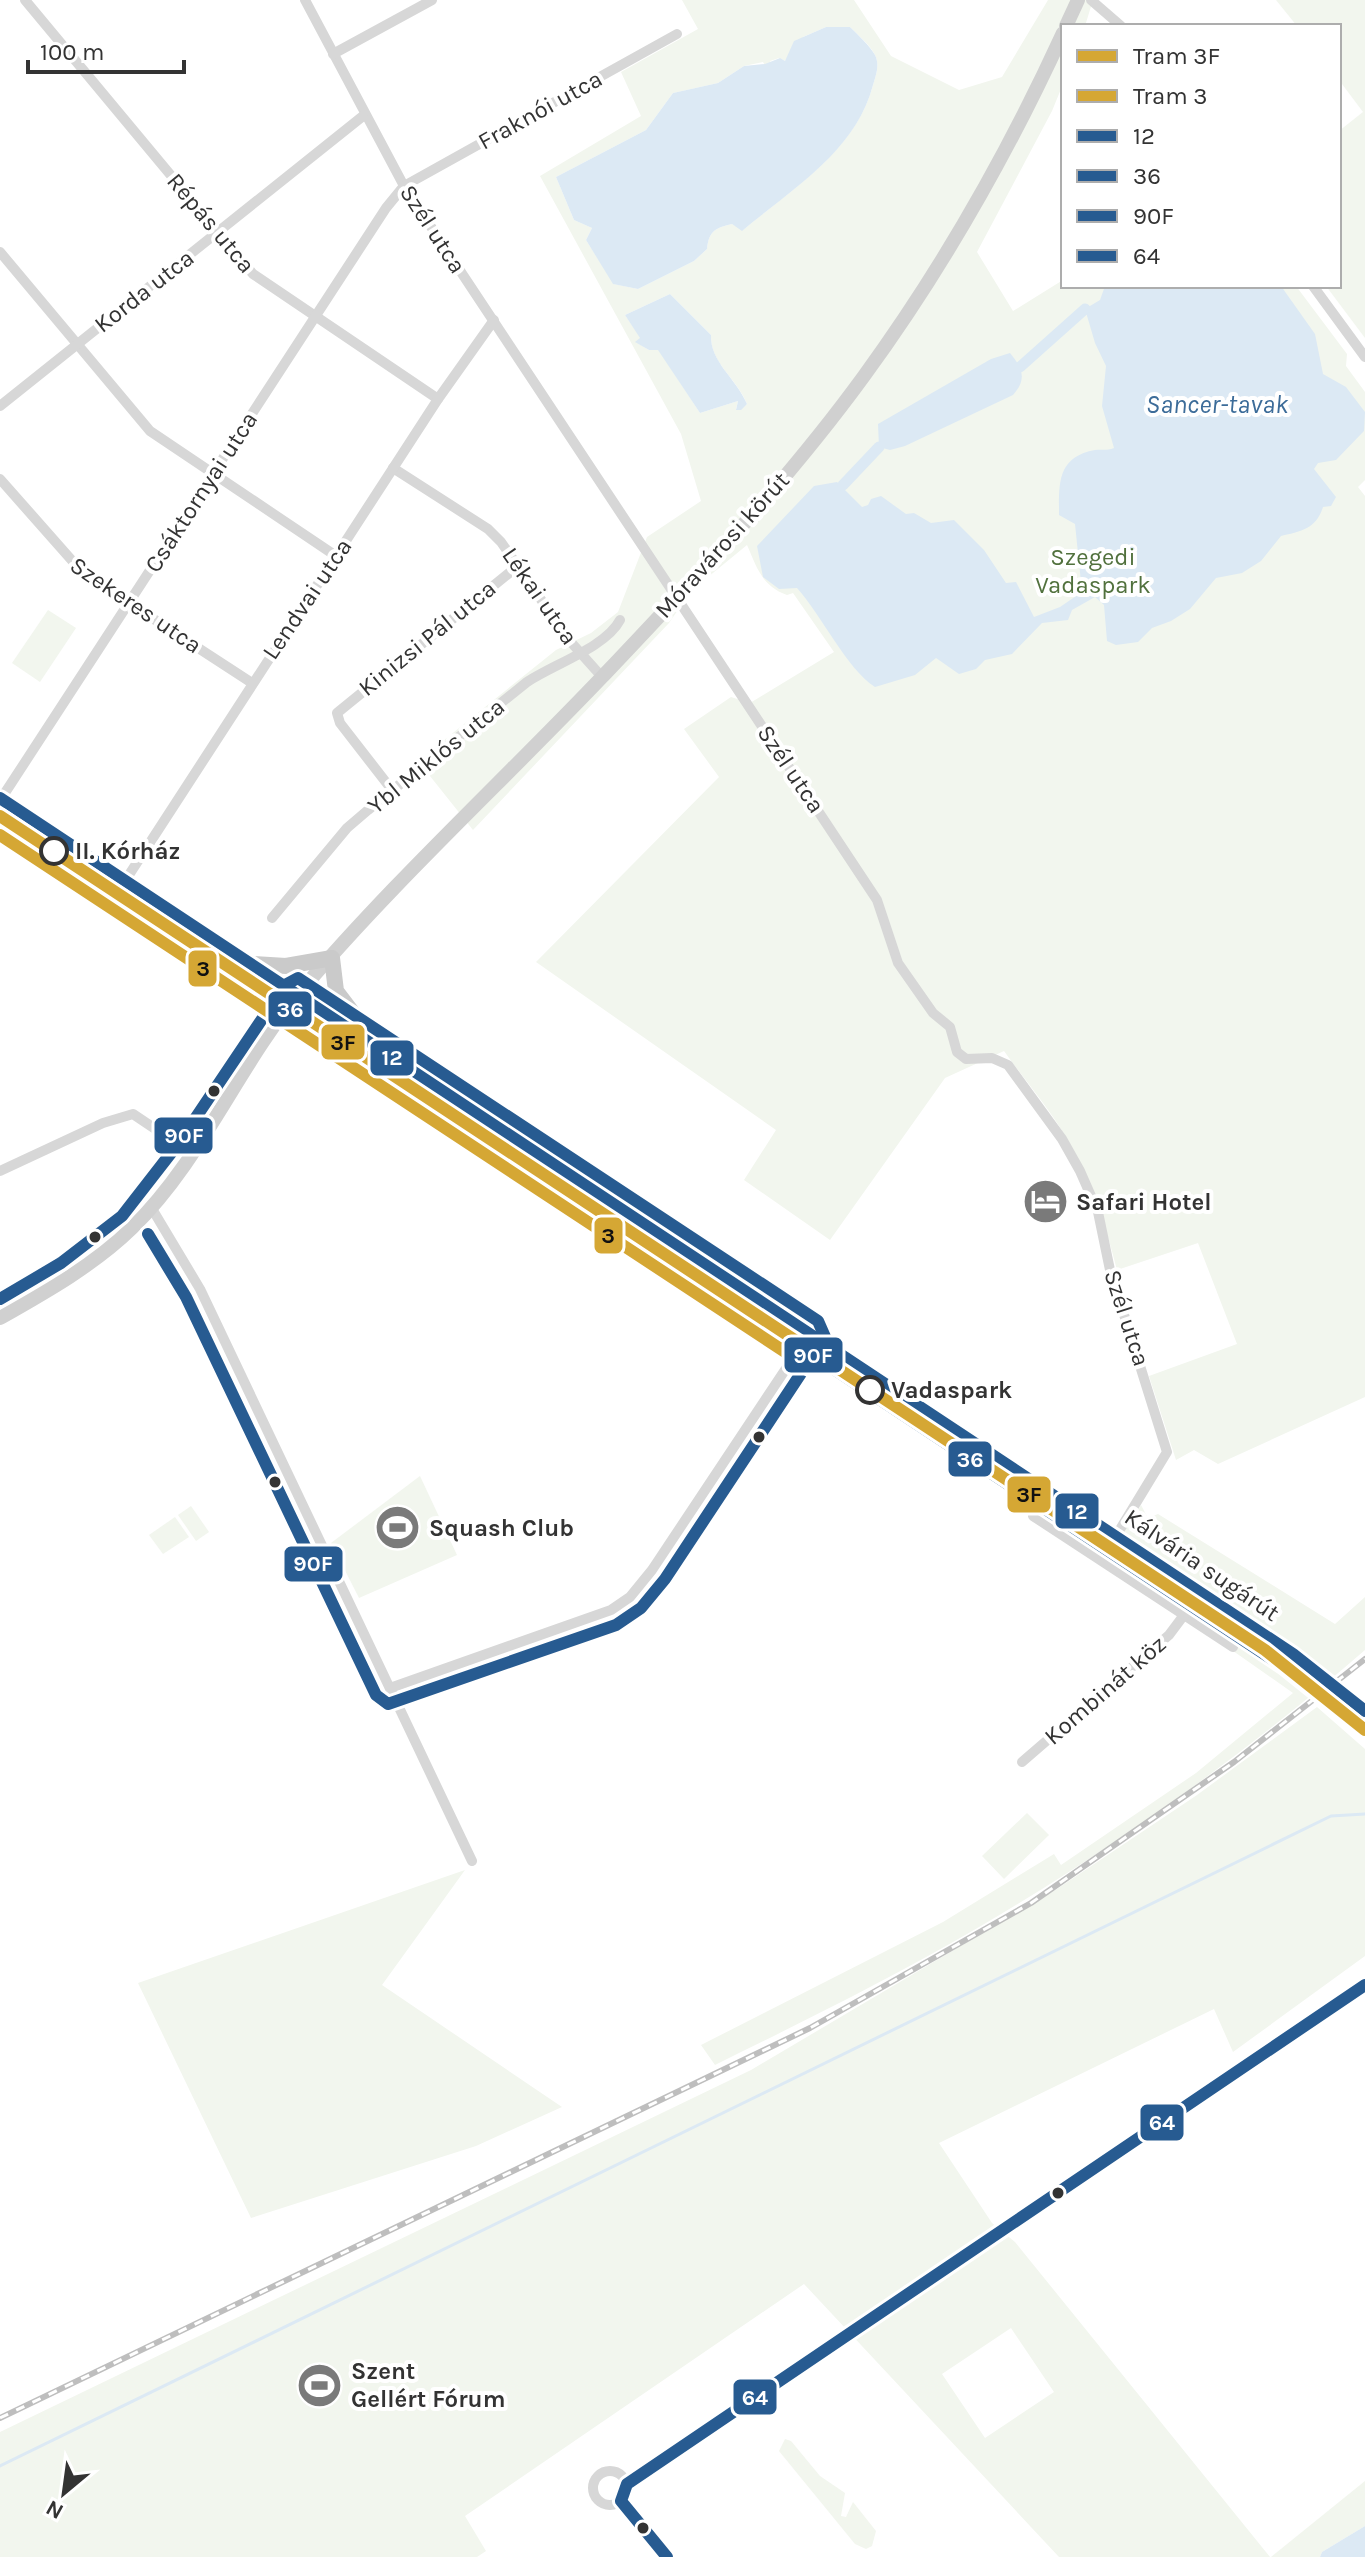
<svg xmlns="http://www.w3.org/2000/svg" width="1365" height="2557" viewBox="0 0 1365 2557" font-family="Karla,sans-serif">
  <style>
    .green { fill: #f2f6ee; fill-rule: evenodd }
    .water { fill: #dce9f4 }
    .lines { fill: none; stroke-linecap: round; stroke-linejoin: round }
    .stream { stroke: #dce9f4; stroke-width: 3 }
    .canal { stroke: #dce9f4; stroke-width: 11 }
    .minor { stroke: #d7d7d7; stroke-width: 10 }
    .secondary { stroke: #d0d0d0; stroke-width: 14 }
    .primary { stroke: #cacaca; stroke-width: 16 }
    .rail-casing { stroke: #bebebe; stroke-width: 6 }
    .rail { stroke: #fff; stroke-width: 3; stroke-dasharray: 9; stroke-linecap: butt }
    .bus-1-casing { stroke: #fff; stroke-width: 18 }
    .bus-2-casing { stroke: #fff; stroke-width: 18 }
    .bus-3-casing { stroke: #fff; stroke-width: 18 }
    .bus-4-casing { stroke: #fff; stroke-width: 18 }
    .bus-1 { stroke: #275b91; stroke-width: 12 }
    .bus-2 { stroke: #275b91; stroke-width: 12 }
    .bus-3 { stroke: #275b91; stroke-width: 12 }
    .bus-4 { stroke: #275b91; stroke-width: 12 }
    .tram-1-casing { stroke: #fff; stroke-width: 18 }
    .tram-2-casing { stroke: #fff; stroke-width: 18 }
    .tram-1 { stroke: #d5a734; stroke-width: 12 }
    .tram-2 { stroke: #d5a734; stroke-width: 12 }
    .stop-dot { fill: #fff; stroke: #333; stroke-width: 4 }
    .bus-dot { fill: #333; stroke: #fff; stroke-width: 3 }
    .labels { text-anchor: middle; stroke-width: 8; stroke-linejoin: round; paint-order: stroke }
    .street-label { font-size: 24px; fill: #333; stroke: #fff }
    .park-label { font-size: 24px; fill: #51713d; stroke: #fff }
    .stop-label { font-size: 24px; font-weight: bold; fill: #333; stroke: #fff; text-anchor: start }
    .poi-label { font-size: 24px; font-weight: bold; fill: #333; stroke: #fff; text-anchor: start }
    .water-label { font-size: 26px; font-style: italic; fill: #3c6c99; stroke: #fff }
    .line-badge { stroke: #fff; stroke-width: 3 }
    .badge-label { font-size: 22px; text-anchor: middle; font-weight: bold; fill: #fff }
    .pale-badge-label { font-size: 22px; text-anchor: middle; font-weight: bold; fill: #111 }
  </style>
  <rect width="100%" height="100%" fill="#fff"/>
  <g class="green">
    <path d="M 682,0 L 854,0 L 891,56 L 959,90 L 1002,77 L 1048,0 L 1093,0 L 1085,26 L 1063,26 L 1063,84 L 1052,111 L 977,252 L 1013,311 L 1063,280 L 1063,286 L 1296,286 L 1347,354 L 1346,366 L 1365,392 L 1365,480 L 1358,487 L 1365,496 L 1365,1397 L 1218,1464 L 1194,1450 L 1176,1460 L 1149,1376 L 1237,1344 L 1198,1243 L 1117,1270 C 1105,1223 1091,1179 1066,1137 C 1048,1107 1024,1079 1004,1051 L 945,1078 L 830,1240 L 744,1180 L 776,1130 L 536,962 L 719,777 L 684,729 L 731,697 L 750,703 L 834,652 L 793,593 L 787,595 C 762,586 757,568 747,545 L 691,591 L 669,623 L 473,830 L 418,761 L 556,650 L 591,633 L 618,612 L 647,537 L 701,501 L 681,434 L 540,176 L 641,116 L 621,72 L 698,29 ZM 826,27 L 850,27 C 858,35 870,45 875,55 C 880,65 876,75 873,85 C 856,150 792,189 743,230 L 732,224 C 715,228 709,231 707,249 L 694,261 L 638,289 L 614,284 L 586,240 L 592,228 L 574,220 L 556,177 L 646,130 L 673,93 L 718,83 L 744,66 L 763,62 L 780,92 L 815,77 L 817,71 L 812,53 L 821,46 L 817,41 L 809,44 L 803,37 ZM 798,39 L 801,46 L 794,52 L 806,70 L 783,85 L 770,61 L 779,58 L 785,61 ZM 670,294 L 711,335 C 710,363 736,377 747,404 L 740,410 L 736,409 L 738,401 L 700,413 L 658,349 L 649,350 L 636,342 L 641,338 L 625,315 Z"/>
    <path d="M 1276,0 L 1365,0 L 1365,338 L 1326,286 L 1339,286 L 1339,131 L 1363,112 L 1339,80 L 1339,26 L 1297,26 Z"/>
    <path d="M 48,610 L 76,628 L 40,682 L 12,663 Z"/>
    <path d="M 420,1476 L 457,1555 L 359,1598 L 331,1543 Z"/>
    <path d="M 1050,1504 L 1114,1547 L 1141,1505 L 1148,1518 L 1158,1514 L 1335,1624 L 1365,1597 L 1365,1650 C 1245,1754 1112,1850 974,1930 C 890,1979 802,2022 715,2065 L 701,2045 L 943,1922 L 1054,1854 L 1061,1865 L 1196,1773 L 1293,1693 L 1042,1517 Z"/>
    <path d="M 191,1506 L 209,1532 L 196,1541 L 178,1515 Z"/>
    <path d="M 175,1517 L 189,1537 L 163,1554 L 149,1535 Z"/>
    <path d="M 1317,1707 L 1365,1749 L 1365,1956 L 1233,2052 L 1214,2009 L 939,2143 L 992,2223 L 1015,2242 L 1270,2557 L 1059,2557 L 804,2284 L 465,2516 L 486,2551 L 477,2557 L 0,2557 L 0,2432 L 751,2070 L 1057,1889 L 1197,1795 ZM 1011,2328 L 1054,2392 L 985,2438 L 942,2374 Z"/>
    <path d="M 1027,1813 L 1049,1835 L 1004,1879 L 982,1856 Z"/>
    <path d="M 465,1870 L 382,1985 L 562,2107 L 476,2146 L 251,2218 L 138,1983 Z"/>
    <path d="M 785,2439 L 791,2441 L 820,2476 L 845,2493 L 841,2516 L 846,2517 L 853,2502 L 876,2531 L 872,2546 L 866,2549 L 855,2544 L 779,2451 Z"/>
    <path d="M 1365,2481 L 1365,2526 L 1322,2552 L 1320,2557 L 1271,2557 Z"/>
  </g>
  <g class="water">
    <path d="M 826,27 L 850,27 C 858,35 869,45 875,55 C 880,65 876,75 873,85 C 856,151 792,189 742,231 L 732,224 C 715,228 709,231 707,249 L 694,261 L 638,289 L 613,284 L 586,240 L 592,228 L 574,220 L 556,177 L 646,130 L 673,93 L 718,83 L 744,66 L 765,64 L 780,58 L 785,61 L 794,41 Z"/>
    <path d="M 1105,286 L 1281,286 L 1315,334 L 1323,374 L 1346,387 L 1365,412 L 1364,431 L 1336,460 L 1318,463 L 1314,469 L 1336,497 L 1331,506 L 1323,507 C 1316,529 1302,531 1281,536 L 1261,561 L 1242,573 L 1216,578 L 1190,609 L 1171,621 L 1152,628 L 1138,642 L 1116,645 L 1107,641 L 1104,605 L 1095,597 L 1072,610 L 1068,620 L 1042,623 L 1012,654 L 985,660 L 976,669 L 959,674 L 936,658 L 915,675 L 875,687 C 847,669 822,616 797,588 L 779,589 L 763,577 L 757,546 L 814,486 L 837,482 L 862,507 L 868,505 L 871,499 L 881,496 L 906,514 L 914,513 L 931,523 L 954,520 L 984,550 L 1006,583 L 1016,582 L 1034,617 L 1060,607 L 1082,592 L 1075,524 L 1059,515 C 1059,483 1057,457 1095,450 C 1102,449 1106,451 1114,448 L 1102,406 L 1106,366 L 1095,343 L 1085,309 L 1100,300 Z"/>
    <path d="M 670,294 L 711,335 C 710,362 736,378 747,404 L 741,410 L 736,410 L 738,401 L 700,413 L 658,350 L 649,350 L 635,342 L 640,338 L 625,315 Z"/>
    <path d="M 1010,353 C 1023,369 1027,379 1013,395 L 905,446 L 890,450 L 879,447 L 878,424 L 991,359 Z"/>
    <path d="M 1365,2526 L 1365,2557 L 1320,2557 L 1322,2552 Z"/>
  </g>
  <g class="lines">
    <path class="stream" d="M 0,2466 L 1331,1816 L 1365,1814"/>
    <g class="canal">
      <path d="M 1020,367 L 1085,309"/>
      <path d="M 843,485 L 879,447"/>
    </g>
    <g class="minor">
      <path d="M 25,0 L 253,274 L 438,399"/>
      <path d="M 305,0 L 404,186 L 877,900 L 898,963 L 933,1013 L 950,1027 L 957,1052 L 966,1059 L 992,1058 L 1008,1065 L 1062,1139 L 1080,1171 L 1098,1212 L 1110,1270 L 1167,1452 L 1116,1536"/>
      <path d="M 1091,0 L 1121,26"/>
      <path d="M 333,54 L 432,0"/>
      <path d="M 0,252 L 150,431 L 336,556"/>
      <path d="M 1313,286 L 1365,357"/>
      <path d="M 0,406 L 363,116"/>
      <path d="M 393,468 L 488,529 L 501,542 L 569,640 L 602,677"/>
      <path d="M 0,479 L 83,573 L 252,683"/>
      <path d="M 392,790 L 340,723 L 337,713 L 519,565"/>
      <path d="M 1,799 L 386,208 L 404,186 L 677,34"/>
      <path d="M 125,881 L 438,399 L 494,320"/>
      <path d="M 272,918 L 347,828 L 368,810 L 527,682 C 554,664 606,647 620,620"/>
      <path d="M 0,1171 L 103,1123 L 133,1114 L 191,1153"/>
      <path d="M 151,1207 L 200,1289 L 472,1861"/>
      <path d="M 1048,1492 L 1033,1516 L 1233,1647"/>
      <path d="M 390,1688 L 611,1610 L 630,1597 L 652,1570 L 809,1334"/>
      <path d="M 1022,1762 L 1169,1635 L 1184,1615"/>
      <circle cx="610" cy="2488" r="17"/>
      <path d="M 627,2484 L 1365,1985"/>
      <path d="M 621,2501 L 667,2557"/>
    </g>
    <g class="secondary">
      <path d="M 1066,26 L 1078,0"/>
      <path d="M 0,1318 C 46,1292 94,1265 132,1228 C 201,1161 238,1066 299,993 C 392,883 503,781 603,676 C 694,580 786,483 864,376 C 942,269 1008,153 1063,33"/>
    </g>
    <g class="primary">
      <path d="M 0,798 L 1293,1654 L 1365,1711"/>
      <path d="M 253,964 L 286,966 L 332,958 L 336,991 L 367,1032"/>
    </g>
    <defs>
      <path id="rail" d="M 0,2418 L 810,2028 L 1031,1903 L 1234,1762 L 1365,1659"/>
    </defs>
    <use href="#rail" class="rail-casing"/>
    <use href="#rail" class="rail"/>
    <defs>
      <path id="bus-1" d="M 0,798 L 1293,1654 L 1365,1711"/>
      <path id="bus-2" d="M 0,817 L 1284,1667 L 1355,1724"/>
      <path id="bus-3" d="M 0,1299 L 61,1263 L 122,1216 L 178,1144 L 285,985 L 298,978 L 818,1321 L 825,1337 L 665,1579 L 641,1608 L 616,1625 L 388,1704 L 376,1695 L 186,1297 L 148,1234"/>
      <path id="bus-4" d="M 667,2557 L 621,2501 L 627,2484 L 1365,1985"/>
    </defs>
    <use href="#bus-1" class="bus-1-casing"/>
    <use href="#bus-2" class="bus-2-casing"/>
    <use href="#bus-3" class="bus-3-casing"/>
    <use href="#bus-4" class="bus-4-casing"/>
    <use href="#bus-1" class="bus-1"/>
    <use href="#bus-2" class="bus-2"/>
    <use href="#bus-3" class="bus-3"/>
    <use href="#bus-4" class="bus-4"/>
    <defs>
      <path id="tram-1" d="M 0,816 L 1265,1650 L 1365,1730"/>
      <path id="tram-2" d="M 0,835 L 811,1369"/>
    </defs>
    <use href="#tram-1" class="tram-1-casing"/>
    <use href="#tram-2" class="tram-2-casing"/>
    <use href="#tram-1" class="tram-1"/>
    <use href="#tram-2" class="tram-2"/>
  </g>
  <defs>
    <symbol id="hotel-disc" viewBox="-11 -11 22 22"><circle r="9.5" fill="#7a7a7a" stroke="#fff"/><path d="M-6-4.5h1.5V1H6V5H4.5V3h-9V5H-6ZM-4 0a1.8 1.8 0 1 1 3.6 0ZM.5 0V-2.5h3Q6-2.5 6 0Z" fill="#fff"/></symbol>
    <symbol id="stadium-disc" viewBox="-11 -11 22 22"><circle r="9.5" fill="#7a7a7a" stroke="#fff"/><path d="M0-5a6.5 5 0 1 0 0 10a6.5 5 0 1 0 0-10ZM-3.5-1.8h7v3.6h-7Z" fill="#fff"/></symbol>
  </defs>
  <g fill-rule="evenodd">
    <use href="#hotel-disc" x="1020" y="1176" width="51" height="51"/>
    <use href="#stadium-disc" x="372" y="1502" width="51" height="51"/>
    <use href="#stadium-disc" x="294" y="2360" width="51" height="51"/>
  </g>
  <g class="stop-dot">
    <circle cx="54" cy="851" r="13"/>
    <circle cx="870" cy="1390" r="13"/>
  </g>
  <g class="bus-dot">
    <circle cx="214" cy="1091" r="7"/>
    <circle cx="95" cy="1237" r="7"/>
    <circle cx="759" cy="1437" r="7"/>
    <circle cx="275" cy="1482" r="7"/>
    <circle cx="1058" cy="2193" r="7"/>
    <circle cx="643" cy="2528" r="7"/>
  </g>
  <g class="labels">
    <g class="street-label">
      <text transform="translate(540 110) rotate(-29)" y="8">Fraknói utca</text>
      <text transform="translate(211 223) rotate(50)" y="8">Répás utca</text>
      <text transform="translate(433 229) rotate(57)" y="8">Szél utca</text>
      <text transform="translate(144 291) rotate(-38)" y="8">Korda utca</text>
      <text transform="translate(201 492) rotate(-57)" y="8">Csáktornyai utca</text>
      <text transform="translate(722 545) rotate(-48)" y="8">Móravárosi körút</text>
      <text transform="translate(540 596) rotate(55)" y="8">Lékai utca</text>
      <text transform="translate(307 599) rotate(-56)" y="8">Lendvai utca</text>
      <text transform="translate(136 605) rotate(34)" y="8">Szekeres utca</text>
      <text transform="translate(427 638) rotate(-39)" y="8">Kinizsi Pál utca</text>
      <text transform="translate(436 756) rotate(-39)" y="8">Ybl Miklós utca</text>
      <text transform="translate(791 769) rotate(56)" y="8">Szél utca</text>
      <text transform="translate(1127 1318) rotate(72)" y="8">Szél utca</text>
      <text transform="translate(1202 1565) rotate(34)" y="8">Kálvária sugárút</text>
      <text transform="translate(1105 1690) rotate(-41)" y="8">Kombinát köz</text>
    </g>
    <g class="park-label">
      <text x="1093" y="565">Szegedi<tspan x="1093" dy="28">Vadaspark</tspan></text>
    </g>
    <g class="stop-label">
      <text x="75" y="859">II. Kórház</text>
      <text x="891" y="1398">Vadaspark</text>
    </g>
    <g class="poi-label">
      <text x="1076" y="1210">Safari Hotel</text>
      <text x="429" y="1536">Squash Club</text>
      <text x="351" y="2379">Szent<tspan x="351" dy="28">Gellért Fórum</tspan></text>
    </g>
    <g class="water-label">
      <text x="1217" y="413">Sancer-tavak</text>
    </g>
  </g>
  <g class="line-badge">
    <rect x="187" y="949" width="31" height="39" rx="8" fill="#d5a734"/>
    <rect x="267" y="990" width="46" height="38" rx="8" fill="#275b91"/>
    <rect x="320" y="1023" width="46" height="38" rx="8" fill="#d5a734"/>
    <rect x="369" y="1039" width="46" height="38" rx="8" fill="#275b91"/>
    <rect x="153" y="1116" width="61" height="39" rx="8" fill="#275b91"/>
    <rect x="593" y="1216" width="31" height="39" rx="8" fill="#d5a734"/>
    <rect x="783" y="1336" width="61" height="38" rx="8" fill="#275b91"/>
    <rect x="947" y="1440" width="46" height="38" rx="8" fill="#275b91"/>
    <rect x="1006" y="1475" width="46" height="39" rx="8" fill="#d5a734"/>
    <rect x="1054" y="1492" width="46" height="38" rx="8" fill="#275b91"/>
    <rect x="283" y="1545" width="61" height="38" rx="8" fill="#275b91"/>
    <rect x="1139" y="2103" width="46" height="39" rx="8" fill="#275b91"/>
    <rect x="732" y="2378" width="46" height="38" rx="8" fill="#275b91"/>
  </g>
  <g class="badge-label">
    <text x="290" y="1017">36</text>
    <text x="392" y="1065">12</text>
    <text x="184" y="1143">90F</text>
    <text x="813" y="1363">90F</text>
    <text x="970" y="1467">36</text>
    <text x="1077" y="1519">12</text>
    <text x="313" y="1571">90F</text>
    <text x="1162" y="2130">64</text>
    <text x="755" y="2405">64</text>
  </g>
  <g class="pale-badge-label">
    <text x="203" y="976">3</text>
    <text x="343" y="1050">3F</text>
    <text x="608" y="1243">3</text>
    <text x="1029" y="1502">3F</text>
  </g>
  <rect x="1061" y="24" width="280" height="264" fill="#ffffff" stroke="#adadad" stroke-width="2"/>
  <rect x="1077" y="50" width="40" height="12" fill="#d5a734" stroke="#adadad" stroke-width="2"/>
  <text x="1133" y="64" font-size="24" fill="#333333">Tram 3F</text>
  <rect x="1077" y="90" width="40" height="12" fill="#d5a734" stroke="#adadad" stroke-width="2"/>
  <text x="1133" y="104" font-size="24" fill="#333333">Tram 3</text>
  <rect x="1077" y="130" width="40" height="12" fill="#275b91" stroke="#adadad" stroke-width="2"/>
  <text x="1133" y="144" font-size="24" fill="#333333">12</text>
  <rect x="1077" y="170" width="40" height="12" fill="#275b91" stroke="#adadad" stroke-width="2"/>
  <text x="1133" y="184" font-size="24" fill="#333333">36</text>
  <rect x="1077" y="210" width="40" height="12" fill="#275b91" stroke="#adadad" stroke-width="2"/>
  <text x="1133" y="224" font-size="24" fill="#333333">90F</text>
  <rect x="1077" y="250" width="40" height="12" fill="#275b91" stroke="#adadad" stroke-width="2"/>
  <text x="1133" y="264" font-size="24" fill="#333333">64</text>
  <g transform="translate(64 2493) rotate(209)" stroke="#ffffff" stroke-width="6" paint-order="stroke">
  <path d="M0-6L14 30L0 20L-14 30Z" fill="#333333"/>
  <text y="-12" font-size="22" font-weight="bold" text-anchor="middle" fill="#333333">N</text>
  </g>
  <path d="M28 60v12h156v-12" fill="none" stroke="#333333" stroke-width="4"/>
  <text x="40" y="60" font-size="24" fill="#333333" stroke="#ffffff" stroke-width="6" paint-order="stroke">100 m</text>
</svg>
